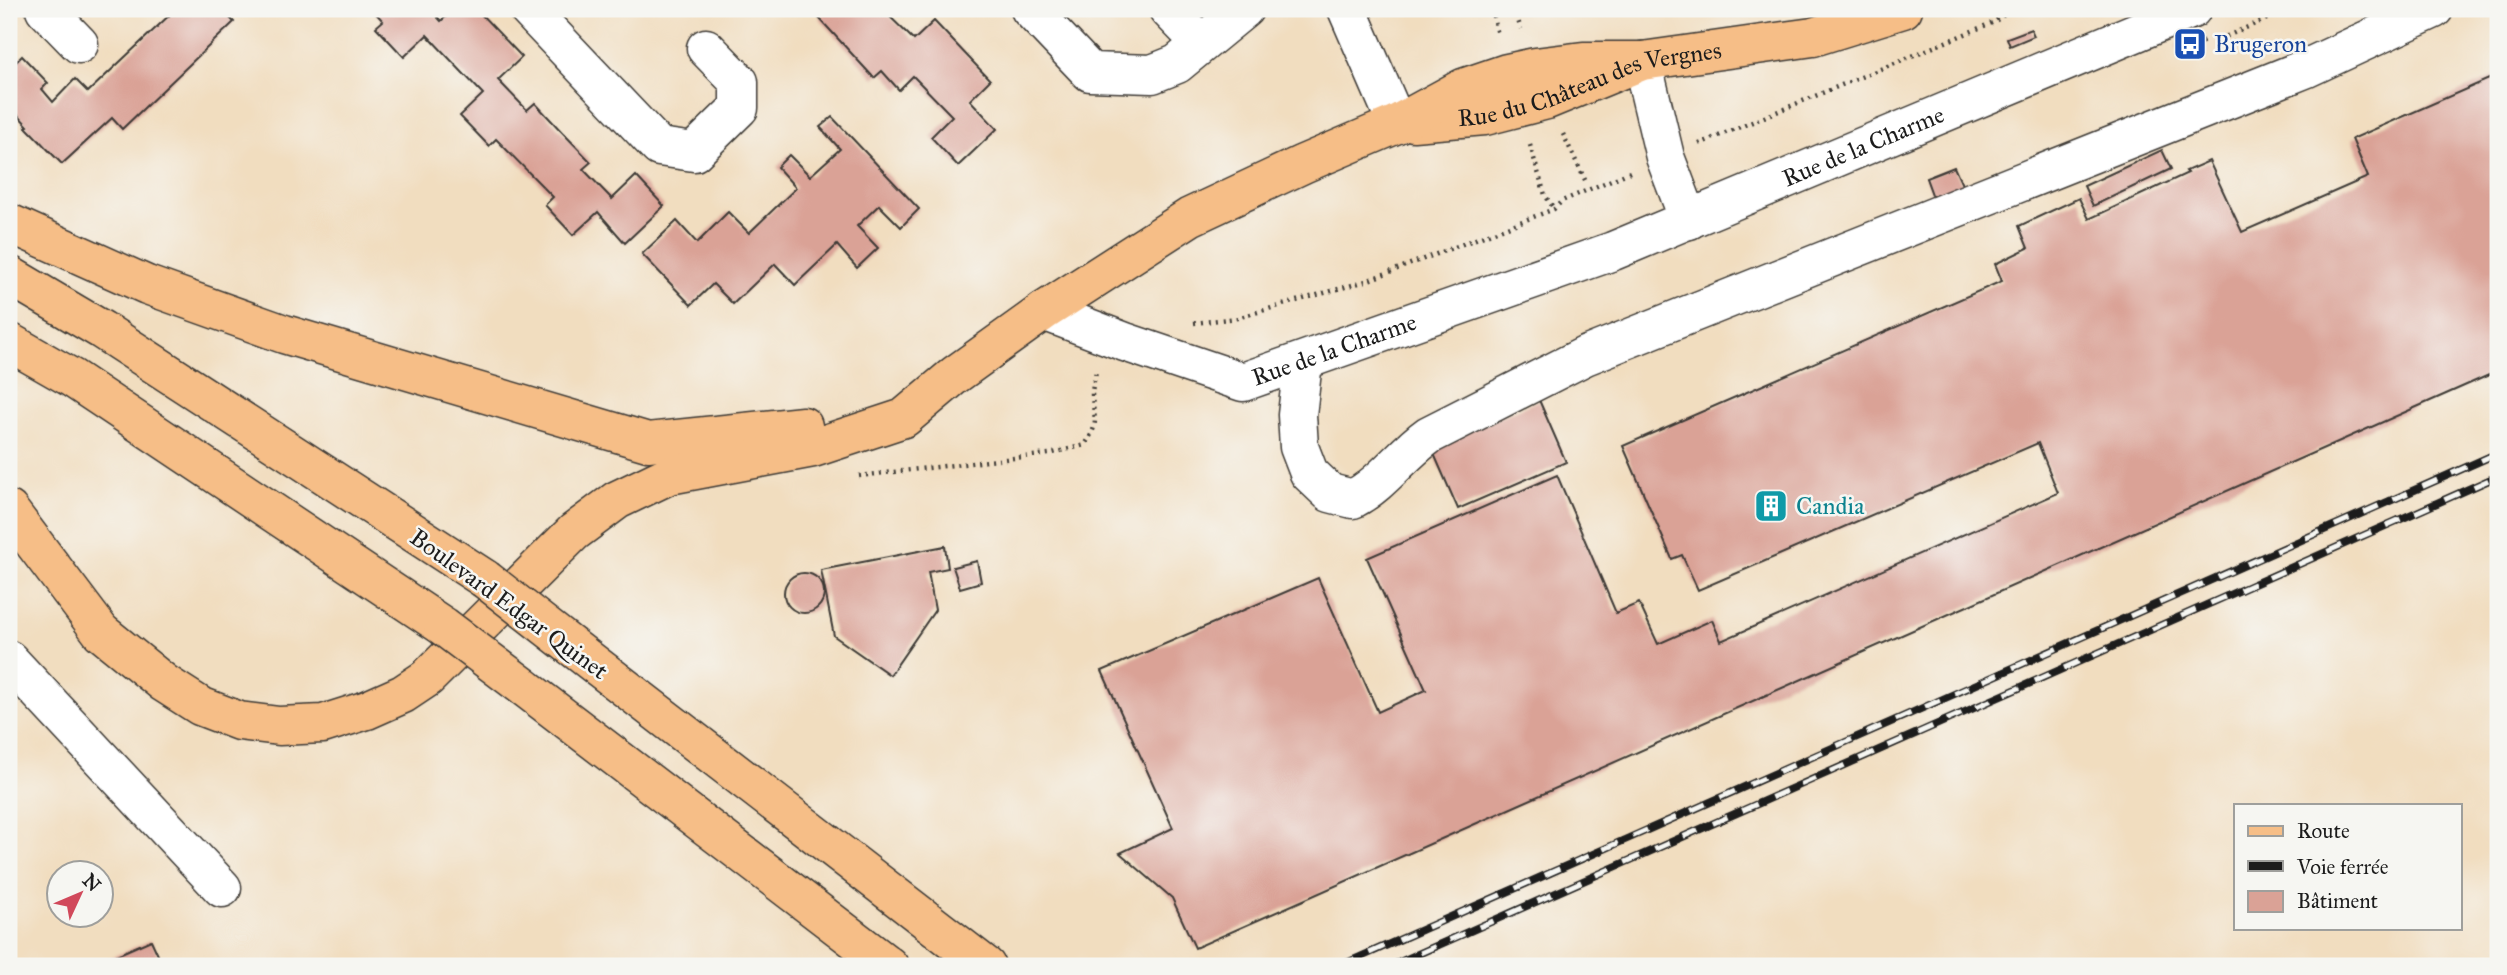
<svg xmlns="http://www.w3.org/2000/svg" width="2507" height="975" viewBox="0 0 2507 975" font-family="'IM FELL Great Primer',serif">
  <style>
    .building { fill: #daa296 }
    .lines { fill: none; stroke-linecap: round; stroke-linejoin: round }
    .minor-casing { stroke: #3c3934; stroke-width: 41 }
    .major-casing { stroke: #3c3934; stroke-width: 41 }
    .path { stroke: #3c3934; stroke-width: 4.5; stroke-dasharray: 2 5; stroke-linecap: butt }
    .minor { stroke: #fff; stroke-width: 38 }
    .major { stroke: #f6be87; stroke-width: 38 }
    .rail-casing { stroke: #1c1c1c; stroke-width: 8 }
    .rail { stroke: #f6f6f2; stroke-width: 5; stroke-dasharray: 16; stroke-linecap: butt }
    .major-bridge-casing { stroke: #3c3934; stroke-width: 41; stroke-linecap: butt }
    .major-bridge { stroke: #f6be87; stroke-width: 38 }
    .labels { text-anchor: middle; stroke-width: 5; stroke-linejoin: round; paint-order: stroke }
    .transit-label { font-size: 24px; fill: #164399; stroke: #f6f6f2; text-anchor: start }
    .street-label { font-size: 24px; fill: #1c1c1c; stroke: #f6f6f2 }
    .culture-label { font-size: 24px; fill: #0d838f; stroke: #f6f6f2; text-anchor: start }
  </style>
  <rect width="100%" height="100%" fill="#f6f6f2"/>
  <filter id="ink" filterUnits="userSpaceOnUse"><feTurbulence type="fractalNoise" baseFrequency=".0143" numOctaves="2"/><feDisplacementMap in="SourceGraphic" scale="14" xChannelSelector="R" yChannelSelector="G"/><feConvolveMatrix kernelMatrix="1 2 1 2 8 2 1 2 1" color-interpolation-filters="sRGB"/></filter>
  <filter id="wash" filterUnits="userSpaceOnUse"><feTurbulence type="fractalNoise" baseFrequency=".00686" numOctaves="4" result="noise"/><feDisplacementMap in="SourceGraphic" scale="28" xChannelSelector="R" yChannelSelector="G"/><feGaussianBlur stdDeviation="1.57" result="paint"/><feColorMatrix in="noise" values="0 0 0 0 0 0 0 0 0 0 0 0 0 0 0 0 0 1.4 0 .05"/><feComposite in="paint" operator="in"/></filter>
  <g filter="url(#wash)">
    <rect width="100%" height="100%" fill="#f1ddbf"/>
    <g id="blocks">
      <g class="building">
        <path d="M 176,9 L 221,9 L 234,22 L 122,129 L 112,118 L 62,164 L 26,127 L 28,126 L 16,113 L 10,118 L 9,117 L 9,69 L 22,56 L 48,83 L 42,89 L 53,102 L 75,79 L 88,92 Z"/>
        <path d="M 372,9 L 430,9 L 441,21 L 454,9 L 476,9 L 522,57 L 498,80 L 527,110 L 535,103 L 562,132 L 591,162 L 583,169 L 612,199 L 636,176 L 664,206 L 625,243 L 598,212 L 573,235 L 545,205 L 553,197 L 496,139 L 489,146 L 460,116 L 483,94 L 427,35 L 404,57 L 376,27 L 383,21 Z"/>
        <path d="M 828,9 L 882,9 L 914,40 L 934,21 L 990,80 L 970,100 L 997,129 L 958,166 L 931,137 L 952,116 L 913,76 L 899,90 L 882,71 L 874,78 L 819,18 Z"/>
        <path d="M 2031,29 L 2034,36 L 2010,46 L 2007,38 Z"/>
        <path d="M 2200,35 L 2203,43 L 2179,53 L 2176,45 Z"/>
        <path d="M 2498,75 L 2498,371 L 1195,948 L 1172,898 L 1120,853 L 1173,828 L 1102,671 L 1318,578 L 1378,712 L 1426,690 L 1367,558 L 1557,475 L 1616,613 L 1639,603 L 1658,644 L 1712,620 L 1721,641 L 2058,493 L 2038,443 L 1698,590 L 1682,555 L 1672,559 L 1623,446 L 2002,281 L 1995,264 L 2028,248 L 2019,226 L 2079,198 L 2089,219 L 2188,173 L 2186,171 L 2209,161 L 2242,232 L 2368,177 L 2352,139 Z"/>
        <path d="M 832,117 L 919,209 L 901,227 L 879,205 L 857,226 L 878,248 L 857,268 L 837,245 L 795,285 L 775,264 L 733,304 L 713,284 L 691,305 L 642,254 L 677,221 L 697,243 L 728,212 L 749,233 L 796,188 L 777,167 L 789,155 L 810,176 L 840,149 L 820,127 Z"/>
        <path d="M 2162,150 L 2171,169 L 2093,206 L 2084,186 Z"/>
        <path d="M 1954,167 L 1963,187 L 1934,200 L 1926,178 Z"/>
        <path d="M 1539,400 L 1566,462 L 1458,509 L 1431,447 Z"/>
        <path d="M 945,546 L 948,568 L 928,572 L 935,610 L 890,675 L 834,636 L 821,570 Z"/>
        <path d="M 977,561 L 981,582 L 960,588 L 953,567 Z"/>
        <circle cx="804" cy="593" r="20"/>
        <path d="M 151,940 L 163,966 L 91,966 L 126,951 Z"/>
      </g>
    </g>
  </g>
  <g filter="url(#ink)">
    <use href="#blocks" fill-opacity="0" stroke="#3c3934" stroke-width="2"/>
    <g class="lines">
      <defs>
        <g id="minor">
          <path d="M 45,9 L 79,44"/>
          <path d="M 528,9 L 659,147 L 694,152 L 739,108 L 739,82 L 706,48"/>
          <path d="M 1030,9 L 1090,72 L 1152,74 L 1177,64 L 1244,9"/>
          <path d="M 1168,9 L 1201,43"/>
          <path d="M 1347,9 L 1397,124"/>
          <path d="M 1642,61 L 1665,157 L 1689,220"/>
          <path id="s1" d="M 1044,311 L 1125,342 L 1243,382 L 1613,251 L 2192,9"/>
          <path d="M 1303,362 L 1297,415 L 1299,447 L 1309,473 L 1330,493 L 1353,499 C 1383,483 1401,455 1429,435 L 1585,356 L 2307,68 L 2434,9"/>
          <path d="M 9,660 L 222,888"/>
        </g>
        <g id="major">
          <path id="s2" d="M 1413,122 L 1485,116 L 1547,100 L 1642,61 L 1813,37 L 1903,9"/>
          <path d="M 9,223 L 147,285 L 284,334 L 648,442 L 803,426"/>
          <path d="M 9,275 L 102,330 L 485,579"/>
          <path d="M 9,342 L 72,378 L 443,626"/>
          <path d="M 9,510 L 101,632 L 164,683 L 200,706 L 239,721 L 279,726 L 323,724 L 367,710 L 403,694 L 427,678 L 574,532 L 617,500 L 669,475 L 813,448 L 904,418 L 955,375 L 1044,311 L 1190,217 L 1303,164 L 1397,124 L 1463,88 L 1507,73 L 1535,67 L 1583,61 L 1642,61"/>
          <path d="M 571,646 L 986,966"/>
          <path d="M 524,687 L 889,966"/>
        </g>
      </defs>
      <use href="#minor" class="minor-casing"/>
      <use href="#major" class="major-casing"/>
      <g class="path">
        <path d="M 1492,9 L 1498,35"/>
        <path d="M 1514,9 L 1521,29"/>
        <path d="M 1636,9 L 1656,12 L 1701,9"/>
        <path d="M 2220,39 L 2290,9"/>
        <path d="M 1563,134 L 1587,184"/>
        <path d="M 1699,144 L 1994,22 L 2012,9"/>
        <path d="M 1530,145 L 1545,195 L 1554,209"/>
        <path d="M 1194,323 L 1237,318 L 1366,281 L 1554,209 L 1562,201 L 1630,172"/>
        <path d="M 859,476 L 1049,454 L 1085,445 C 1101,420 1093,420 1092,394 C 1092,387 1095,378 1096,371"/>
      </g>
      <use href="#minor" class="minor"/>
      <use href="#major" class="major"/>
      <defs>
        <g id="rail">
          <path d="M 1340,966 L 2498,453"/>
          <path d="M 1391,966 L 2498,476"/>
        </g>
      </defs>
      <use href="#rail" class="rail-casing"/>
      <use href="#rail" class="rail"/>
      <defs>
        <g id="major-bridge">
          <path d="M 485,579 L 571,646"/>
          <path d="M 443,626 L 524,687"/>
        </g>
      </defs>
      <use href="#major-bridge" class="major-bridge-casing"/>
      <use href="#major-bridge" class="major-bridge"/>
    </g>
  </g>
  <defs>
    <symbol id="bus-square" viewBox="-11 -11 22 22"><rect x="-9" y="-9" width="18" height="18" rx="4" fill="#1a4fb4" stroke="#f6f6f2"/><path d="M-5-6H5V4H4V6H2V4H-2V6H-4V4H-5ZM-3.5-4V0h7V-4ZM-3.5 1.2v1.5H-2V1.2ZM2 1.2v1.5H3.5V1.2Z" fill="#fff"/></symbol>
    <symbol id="building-square" viewBox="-11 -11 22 22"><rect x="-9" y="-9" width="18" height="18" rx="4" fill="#0f9aa8" stroke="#f6f6f2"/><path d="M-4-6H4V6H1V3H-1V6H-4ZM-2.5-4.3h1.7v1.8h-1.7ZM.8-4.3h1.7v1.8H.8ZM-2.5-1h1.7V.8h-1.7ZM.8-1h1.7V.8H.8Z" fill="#fff"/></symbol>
  </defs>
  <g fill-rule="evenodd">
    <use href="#bus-square" x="2171" y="25" width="38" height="38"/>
    <use href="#building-square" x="1752" y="487" width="38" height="38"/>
  </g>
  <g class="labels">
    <g class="transit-label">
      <text x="2214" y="52">Brugeron</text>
    </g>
    <g class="street-label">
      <text dy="8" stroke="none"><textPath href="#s2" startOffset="182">Rue du Château des Vergnes</textPath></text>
      <text dy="8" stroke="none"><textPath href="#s1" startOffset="875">Rue de la Charme</textPath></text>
      <text dy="8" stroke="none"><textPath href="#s1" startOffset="308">Rue de la Charme</textPath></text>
      <text transform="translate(509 604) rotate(36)" y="8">Boulevard Edgar Quinet</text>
    </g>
    <g class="culture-label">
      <text x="1796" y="514">Candia</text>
    </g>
  </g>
  <rect width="2507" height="975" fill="none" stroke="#f6f6f2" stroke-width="35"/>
  <rect x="2234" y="804" width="228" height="126" fill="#f6f6f2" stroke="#9f9f9c" stroke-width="2"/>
  <rect x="2248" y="826" width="35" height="10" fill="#f6be87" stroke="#9f9f9c" stroke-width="2"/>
  <text x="2297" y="838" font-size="21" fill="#1c1c1c">Route</text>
  <rect x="2248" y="861" width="35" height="10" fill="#1c1c1c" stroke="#9f9f9c" stroke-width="2"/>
  <text x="2297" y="874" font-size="21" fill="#1c1c1c">Voie ferrée</text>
  <rect x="2248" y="891" width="35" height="21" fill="#daa296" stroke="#9f9f9c" stroke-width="2"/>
  <text x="2297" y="908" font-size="21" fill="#1c1c1c">Bâtiment</text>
  <g transform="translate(80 894) rotate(46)"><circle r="33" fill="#f6f6f2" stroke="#9f9f9c" stroke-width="2"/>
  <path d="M0-5L12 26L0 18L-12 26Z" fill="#d1495b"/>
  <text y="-10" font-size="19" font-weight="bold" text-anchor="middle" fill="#1c1c1c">N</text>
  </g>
</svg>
